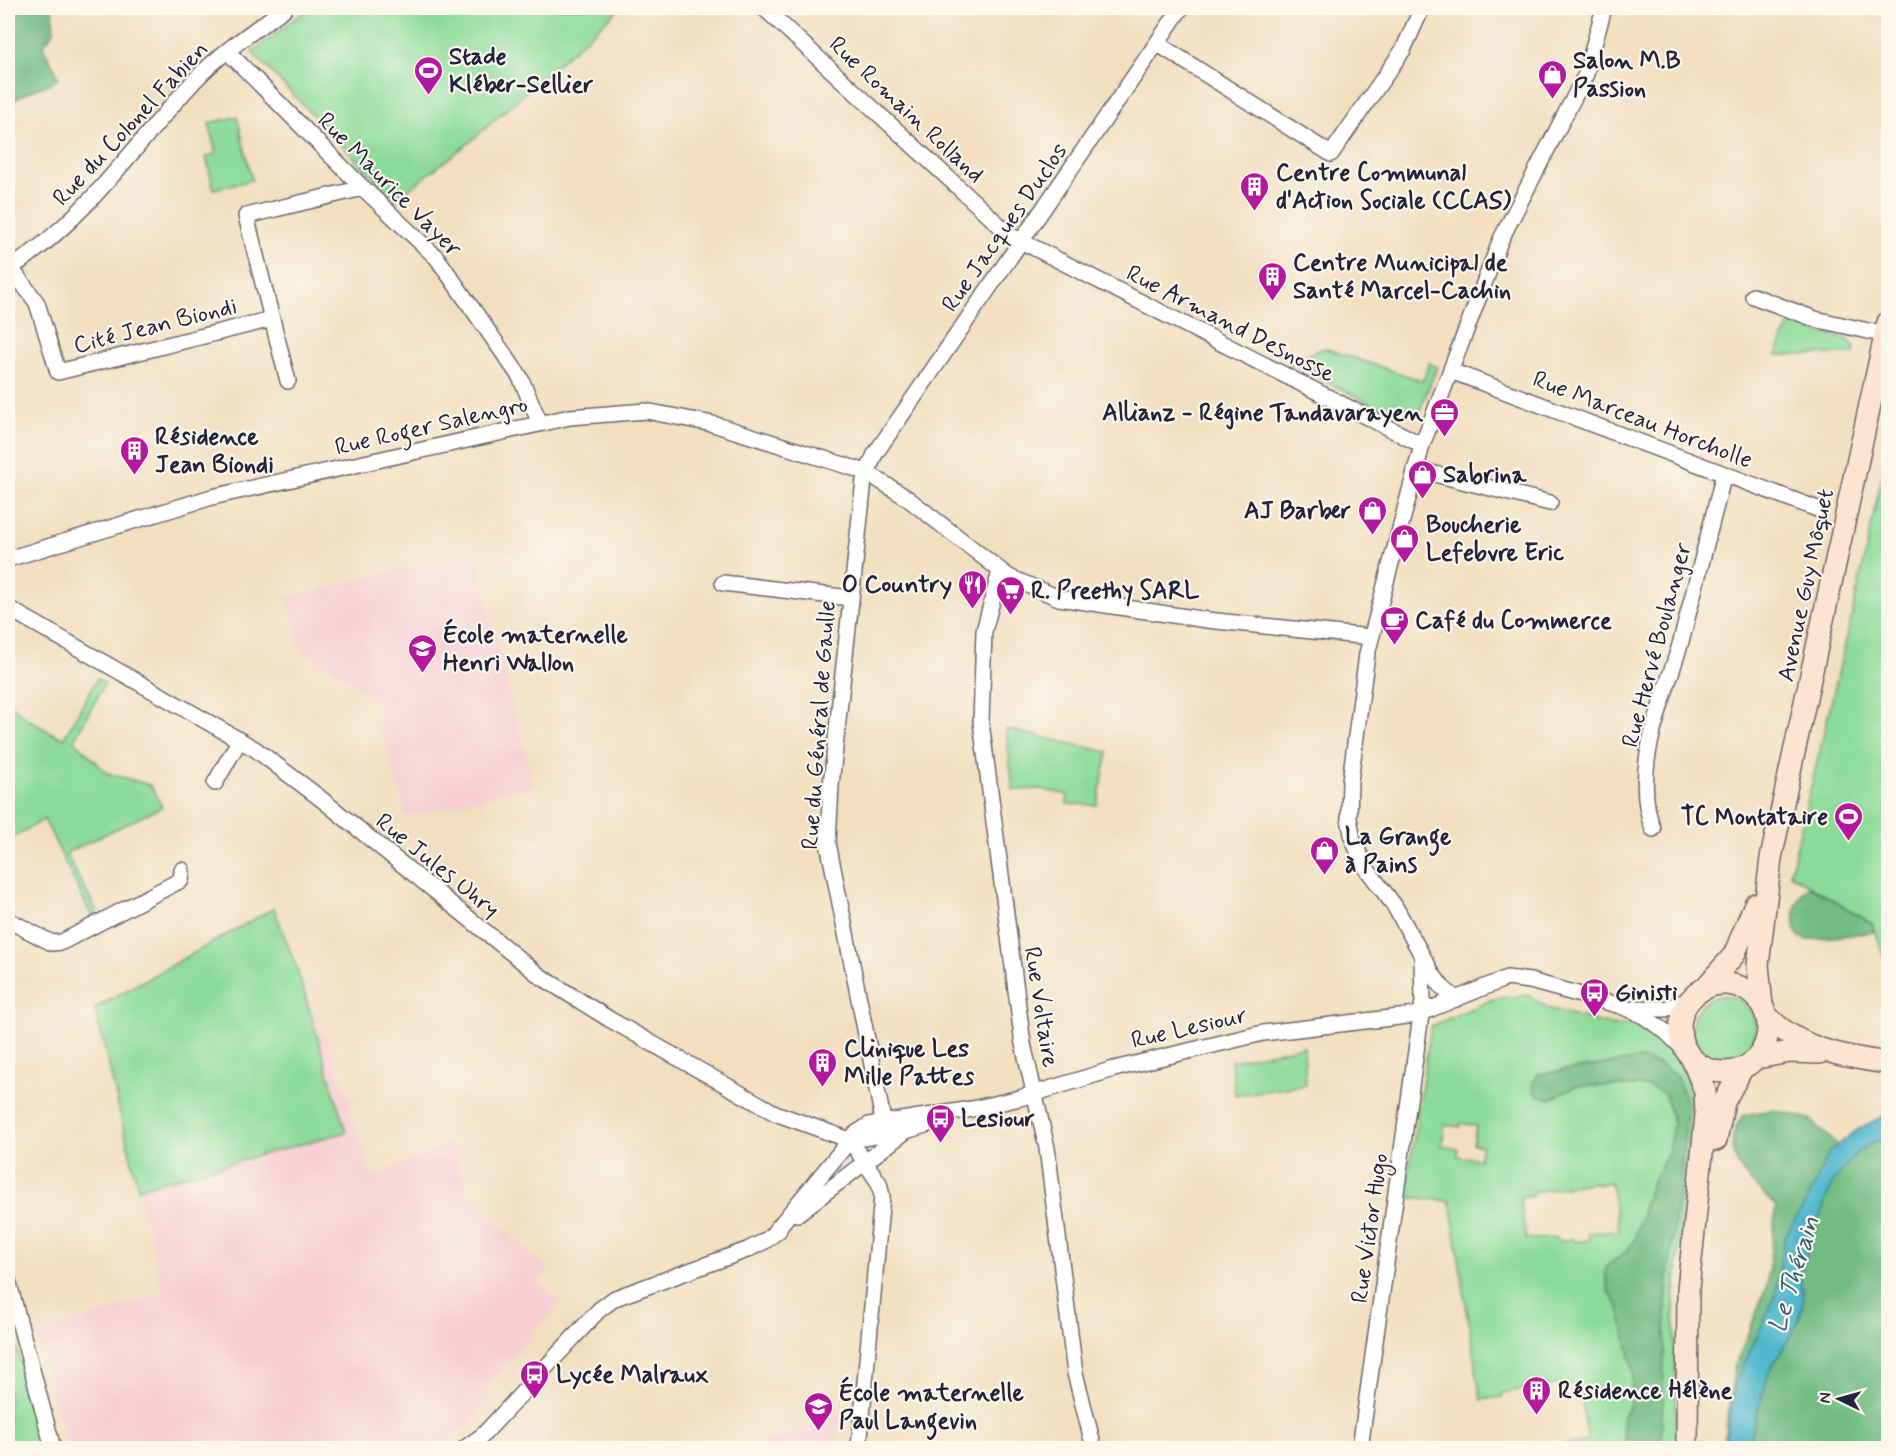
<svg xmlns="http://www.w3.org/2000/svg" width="1896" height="1456" viewBox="0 0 1896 1456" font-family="Mynerve,sans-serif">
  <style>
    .built { fill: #f7cfd3 }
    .green { fill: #8cdb9a; stroke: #577e6a; stroke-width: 1.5; fill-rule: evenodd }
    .forest { fill: #71bb82; stroke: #4a6e5e; stroke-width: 1.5 }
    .water { fill: #4fb7cd; stroke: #386c84; stroke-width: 1.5 }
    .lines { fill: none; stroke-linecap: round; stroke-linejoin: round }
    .street-casing { stroke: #6b646a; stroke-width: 18 }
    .secondary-casing { stroke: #6b646a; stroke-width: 24 }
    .street { stroke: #fff; stroke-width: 15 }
    .secondary { stroke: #fde4d1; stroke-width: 21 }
    .labels { text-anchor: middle; stroke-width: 4.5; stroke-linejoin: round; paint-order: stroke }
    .poi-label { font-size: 24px; font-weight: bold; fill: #22223b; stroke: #fbf7ec; text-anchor: start }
    .street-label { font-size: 24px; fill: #22223b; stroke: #fbf7ec }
    .water-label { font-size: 26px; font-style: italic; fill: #345e75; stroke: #fbf7ec }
  </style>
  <rect width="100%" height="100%" fill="#fbf7ec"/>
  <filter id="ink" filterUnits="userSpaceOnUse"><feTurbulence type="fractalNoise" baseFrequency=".0167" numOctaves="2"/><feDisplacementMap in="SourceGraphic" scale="12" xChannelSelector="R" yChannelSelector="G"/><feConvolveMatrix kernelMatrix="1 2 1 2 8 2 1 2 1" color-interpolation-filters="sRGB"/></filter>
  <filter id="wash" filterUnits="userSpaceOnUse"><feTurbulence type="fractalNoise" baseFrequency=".008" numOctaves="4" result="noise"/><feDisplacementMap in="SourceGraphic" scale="24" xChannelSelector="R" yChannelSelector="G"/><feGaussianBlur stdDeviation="1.35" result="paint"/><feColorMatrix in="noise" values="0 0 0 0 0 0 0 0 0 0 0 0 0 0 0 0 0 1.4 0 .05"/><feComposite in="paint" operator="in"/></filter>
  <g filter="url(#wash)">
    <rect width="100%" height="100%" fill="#f2dfc0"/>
    <g class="built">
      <path d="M 474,552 L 534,786 L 406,817 L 372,697 L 299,646 L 288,597 Z"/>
      <path d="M 274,908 L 313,1011 L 316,1011 L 352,1107 L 349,1108 L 373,1177 L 451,1142 L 473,1203 L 480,1200 L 488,1214 L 548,1269 L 538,1281 L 562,1303 L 484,1387 L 494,1396 L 471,1423 L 437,1448 L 67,1448 L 36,1335 L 163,1293 L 95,1008 Z"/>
      <path d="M 841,1414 L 837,1448 L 751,1448 Z"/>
    </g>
    <g class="green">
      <path d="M 309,8 L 620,8 L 470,142 L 395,200 L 252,52 Z"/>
      <path d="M 237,117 L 252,180 L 214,189 L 206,157 L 216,154 L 209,123 Z"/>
      <path d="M 1790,323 L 1848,340 L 1854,345 L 1854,354 L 1776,355 Z"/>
      <path d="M 1324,348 L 1423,381 L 1429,363 L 1437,367 L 1420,410 L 1397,417 L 1312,374 L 1314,368 L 1304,363 L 1302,367 L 1287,363 Z"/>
      <path d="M 1888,447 L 1888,970 L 1873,924 L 1790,874 L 1851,620 Z"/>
      <path d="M 97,679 L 105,683 L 74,740 L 107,773 L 150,785 L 162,807 L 66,853 L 97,912 L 91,915 L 44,819 L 8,841 L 8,698 C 10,711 49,733 64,738 Z"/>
      <path d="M 1006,729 L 1108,752 L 1097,805 L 1067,804 L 1068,795 L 1040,789 L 1013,790 Z"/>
      <path d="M 274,908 L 297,969 L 346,1132 L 138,1188 L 95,1008 Z"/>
      <path d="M 1528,995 L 1548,1008 L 1614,1026 L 1641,1023 L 1662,1035 L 1686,1072 L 1690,1104 L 1689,1137 L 1674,1300 L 1677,1448 L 1539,1448 L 1588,1441 L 1579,1384 L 1564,1387 L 1563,1383 L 1502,1393 L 1502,1397 L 1481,1400 L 1450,1201 L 1405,1197 L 1431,1026 L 1493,999 ZM 1461,1123 L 1476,1126 L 1473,1144 L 1482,1146 L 1479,1159 L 1458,1156 L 1458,1149 L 1442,1146 L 1445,1125 L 1460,1127 ZM 1596,1182 L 1596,1185 L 1611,1182 L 1619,1231 L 1588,1233 L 1589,1240 L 1574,1242 L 1573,1239 L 1558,1241 L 1557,1238 L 1526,1239 L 1520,1198 L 1533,1196 L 1533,1192 Z"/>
      <circle cx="1724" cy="1028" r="32"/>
      <path d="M 1304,1046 L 1306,1085 L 1235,1095 L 1231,1061 Z"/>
      <path d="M 8,1316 L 44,1448 L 8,1448 Z"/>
    </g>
    <g class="forest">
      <path d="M 8,8 L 52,8 L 54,31 L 43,46 C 48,58 55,65 58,79 C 41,89 22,92 8,105 Z"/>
      <path d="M 1809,886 L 1873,924 L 1874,932 L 1807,940 L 1797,935 C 1792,918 1794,897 1809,886 Z"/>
      <path d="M 1641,1059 L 1659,1064 L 1677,1076 L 1687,1105 L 1681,1175 L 1667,1285 L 1661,1448 L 1630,1448 L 1625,1440 L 1623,1427 L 1623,1416 L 1629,1407 L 1632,1391 L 1632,1364 L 1619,1308 L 1608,1290 L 1605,1272 L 1607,1266 L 1628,1250 L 1635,1238 L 1651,1183 L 1668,1154 L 1673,1123 L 1665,1094 L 1648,1086 L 1575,1086 L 1551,1099 L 1536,1095 L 1533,1084 L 1538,1074 Z"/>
      <path d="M 1774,1110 L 1810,1119 L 1837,1145 L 1857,1152 L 1888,1135 L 1888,1448 L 1723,1448 L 1734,1369 L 1767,1285 L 1776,1206 C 1748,1179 1715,1155 1743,1115 Z"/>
    </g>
    <path class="water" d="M 1888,1114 L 1888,1135 L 1857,1152 L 1832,1183 L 1800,1273 L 1803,1303 L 1799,1321 L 1769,1372 L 1749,1441 L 1757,1448 L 1728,1448 L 1726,1436 L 1735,1384 L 1775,1297 L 1785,1237 L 1810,1195 L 1829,1152 L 1860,1128 Z"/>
  </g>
  <g filter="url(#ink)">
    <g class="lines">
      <defs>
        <g id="street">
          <path d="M 764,8 L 1011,236 L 1422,445"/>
          <path d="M 1158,44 L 1331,154 L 1403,50 L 1422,8"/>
          <path d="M 227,51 L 363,188 L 437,258 L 520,377 L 540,423"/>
          <path d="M 11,268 L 37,303 L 58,372 L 272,319 L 246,216 L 363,188"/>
          <path d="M 8,270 C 88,218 132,147 196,79 C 222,52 255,30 285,8"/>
          <path d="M 1753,296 L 1815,319 L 1886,335"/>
          <path d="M 272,319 L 288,381"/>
          <path d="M 1451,371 L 1820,510"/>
          <path d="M 1415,469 L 1550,503"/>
          <path d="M 8,559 L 212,497 L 570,417 L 646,411 L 713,424 L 866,472 L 907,498 L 1009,577 L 1059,598 L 1207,620 L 1370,637"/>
          <path d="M 1000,571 L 984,631 L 981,722 L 1023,1044 L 1047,1148 L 1075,1373 L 1094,1448"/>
          <path d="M 723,583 L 850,598"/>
          <path d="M 8,608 L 255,749 L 320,798 L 540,976 L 609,1019 L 775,1113 L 850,1140 L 906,1131"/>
          <path d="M 215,783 L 239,741"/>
          <path d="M 1653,829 C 1629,766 1667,695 1683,634 C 1697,581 1710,527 1724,474"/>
          <path d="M 8,920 L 52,943 L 62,942 L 181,880 L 182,870"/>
          <path d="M 1456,999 L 1443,988 L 1433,975 L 1394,905 L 1366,868 L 1353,840 L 1349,818 L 1350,781 L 1367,654 L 1422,445 L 1501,239 L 1586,74 L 1604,8"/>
          <path d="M 1636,1008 L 1665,1009 L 1691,999"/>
          <path d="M 850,1140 L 879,1183 L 882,1196 L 859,1448"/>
          <path d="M 888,1145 L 828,843 L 831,785 L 864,480 L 875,454 L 1181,8"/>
          <path d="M 797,1214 L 906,1131 L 941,1120"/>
          <path d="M 772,1235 L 855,1134 L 869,1125 L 972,1109 L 1020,1098 L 1114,1069 L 1263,1033 L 1416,1015 L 1507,978 L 1530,981 L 1621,1006 L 1642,1015 L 1666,1032 L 1686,1051"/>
          <path d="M 8,1280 L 53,1448"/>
          <path d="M 465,1448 L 483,1435 L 599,1310 L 615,1298 L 747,1250 L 765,1241 L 779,1230"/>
          <path d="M 1360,1448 L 1423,1001 L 1422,962"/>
        </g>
        <g id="secondary">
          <circle cx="1724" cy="1028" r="44"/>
          <path d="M 1704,989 L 1734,955 L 1755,904"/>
          <path d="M 1762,1006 L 1758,965 L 1771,858 L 1888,322"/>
          <path d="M 1766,1015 C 1798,1049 1844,1057 1888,1063"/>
          <path d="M 1757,1058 L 1789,1052 L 1819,1053"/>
          <path d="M 1716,1140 L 1724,1102 L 1742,1069"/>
          <path d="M 1687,1448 L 1688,1289 L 1706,1115 L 1705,1091 L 1692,1059"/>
        </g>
      </defs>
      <use href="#street" class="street-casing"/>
      <use href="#secondary" class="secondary-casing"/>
      <use href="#street" class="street"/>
      <use href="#secondary" class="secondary"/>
    </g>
  </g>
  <defs>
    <symbol id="stadium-pin" viewBox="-11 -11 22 30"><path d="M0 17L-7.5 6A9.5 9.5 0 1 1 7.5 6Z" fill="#b5179e" stroke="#fbf7ec"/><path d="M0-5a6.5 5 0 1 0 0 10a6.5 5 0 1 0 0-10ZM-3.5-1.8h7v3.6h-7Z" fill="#fff"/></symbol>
    <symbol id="shop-pin" viewBox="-11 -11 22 30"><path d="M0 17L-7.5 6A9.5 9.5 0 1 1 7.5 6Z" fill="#b5179e" stroke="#fbf7ec"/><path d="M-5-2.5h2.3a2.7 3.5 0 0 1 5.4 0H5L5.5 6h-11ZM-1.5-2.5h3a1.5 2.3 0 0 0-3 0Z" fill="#fff"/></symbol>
    <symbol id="building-pin" viewBox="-11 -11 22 30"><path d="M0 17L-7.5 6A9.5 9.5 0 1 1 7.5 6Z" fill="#b5179e" stroke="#fbf7ec"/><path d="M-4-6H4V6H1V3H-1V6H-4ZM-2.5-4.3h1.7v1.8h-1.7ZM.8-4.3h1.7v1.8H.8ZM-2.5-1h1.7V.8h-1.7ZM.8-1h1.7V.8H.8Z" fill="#fff"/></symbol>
    <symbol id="office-pin" viewBox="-11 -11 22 30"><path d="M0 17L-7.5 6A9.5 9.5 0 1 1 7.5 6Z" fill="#b5179e" stroke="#fbf7ec"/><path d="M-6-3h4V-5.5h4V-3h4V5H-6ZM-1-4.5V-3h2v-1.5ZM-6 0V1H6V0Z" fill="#fff"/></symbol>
    <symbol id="restaurant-pin" viewBox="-11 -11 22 30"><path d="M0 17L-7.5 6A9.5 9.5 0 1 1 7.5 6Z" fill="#b5179e" stroke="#fbf7ec"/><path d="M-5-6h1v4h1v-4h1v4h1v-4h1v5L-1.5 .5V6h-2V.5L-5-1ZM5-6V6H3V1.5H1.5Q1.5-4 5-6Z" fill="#fff"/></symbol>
    <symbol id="supermarket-pin" viewBox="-11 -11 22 30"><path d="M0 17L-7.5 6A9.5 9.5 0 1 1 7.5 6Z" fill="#b5179e" stroke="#fbf7ec"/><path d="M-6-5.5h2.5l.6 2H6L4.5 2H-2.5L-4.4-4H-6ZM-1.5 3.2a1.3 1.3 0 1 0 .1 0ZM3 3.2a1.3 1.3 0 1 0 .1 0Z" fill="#fff"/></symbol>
    <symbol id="cafe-pin" viewBox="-11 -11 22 30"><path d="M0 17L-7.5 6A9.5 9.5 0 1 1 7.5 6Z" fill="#b5179e" stroke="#fbf7ec"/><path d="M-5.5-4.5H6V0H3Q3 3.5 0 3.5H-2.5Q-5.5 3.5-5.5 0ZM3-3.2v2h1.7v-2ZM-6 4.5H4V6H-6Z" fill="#fff"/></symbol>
    <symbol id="school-pin" viewBox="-11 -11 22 30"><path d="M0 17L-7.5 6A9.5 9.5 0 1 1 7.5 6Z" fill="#b5179e" stroke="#fbf7ec"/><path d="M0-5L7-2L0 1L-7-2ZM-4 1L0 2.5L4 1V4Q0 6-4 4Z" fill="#fff"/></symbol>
    <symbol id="bus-pin" viewBox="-11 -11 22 30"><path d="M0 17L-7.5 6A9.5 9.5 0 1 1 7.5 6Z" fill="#b5179e" stroke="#fbf7ec"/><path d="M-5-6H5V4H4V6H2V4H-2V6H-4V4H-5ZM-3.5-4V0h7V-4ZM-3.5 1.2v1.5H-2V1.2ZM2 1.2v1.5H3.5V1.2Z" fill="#fff"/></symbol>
  </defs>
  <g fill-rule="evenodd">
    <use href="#stadium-pin" x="412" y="54" width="33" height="45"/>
    <use href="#shop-pin" x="1536" y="58" width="33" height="45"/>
    <use href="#building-pin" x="1238" y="170" width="33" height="45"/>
    <use href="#building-pin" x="1256" y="260" width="33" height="45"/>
    <use href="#office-pin" x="1428" y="396" width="33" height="45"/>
    <use href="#building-pin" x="118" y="434" width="33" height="45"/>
    <use href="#shop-pin" x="1406" y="458" width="33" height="45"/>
    <use href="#shop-pin" x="1356" y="494" width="33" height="45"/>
    <use href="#shop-pin" x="1388" y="522" width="33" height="45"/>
    <use href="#restaurant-pin" x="956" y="568" width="33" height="45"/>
    <use href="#supermarket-pin" x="994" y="574" width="33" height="45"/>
    <use href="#cafe-pin" x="1378" y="604" width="33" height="45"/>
    <use href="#school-pin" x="406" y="632" width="33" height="45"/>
    <use href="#stadium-pin" x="1832" y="800" width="33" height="45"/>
    <use href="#shop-pin" x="1308" y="834" width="33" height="45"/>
    <use href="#bus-pin" x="1578" y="976" width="33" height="45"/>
    <use href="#building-pin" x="806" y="1046" width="33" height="45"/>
    <use href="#bus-pin" x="924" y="1102" width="33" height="45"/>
    <use href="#bus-pin" x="518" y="1358" width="33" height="45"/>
    <use href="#building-pin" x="1520" y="1374" width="33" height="45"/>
    <use href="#school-pin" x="802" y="1390" width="33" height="45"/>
  </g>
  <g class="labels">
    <g class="poi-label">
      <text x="449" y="64">Stade<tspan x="449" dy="28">Kléber-Sellier</tspan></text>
      <text x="1573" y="68">Salon M.B<tspan x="1573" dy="28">Passion</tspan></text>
      <text x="1276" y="180">Centre Communal<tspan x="1276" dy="28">d'Action Sociale (CCAS)</tspan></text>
      <text x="1293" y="270">Centre Municipal de<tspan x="1293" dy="28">Santé Marcel-Cachin</tspan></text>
      <text x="1423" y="420" text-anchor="end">Allianz - Régine Tandavarayen</text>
      <text x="155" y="444">Résidence<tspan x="155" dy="28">Jean Biondi</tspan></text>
      <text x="1443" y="482">Sabrina</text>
      <text x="1351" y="518" text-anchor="end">AJ Barber</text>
      <text x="1426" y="532">Boucherie<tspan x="1426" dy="28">Lefebvre Eric</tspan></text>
      <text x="952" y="592" text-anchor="end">O Country</text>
      <text x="1031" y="598">R. Preethy SARL</text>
      <text x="1415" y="628">Café du Commerce</text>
      <text x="443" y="642">École maternelle<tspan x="443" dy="28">Henri Wallon</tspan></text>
      <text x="1828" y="824" text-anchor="end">TC Montataire</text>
      <text x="1345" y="844">La Grange<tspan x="1345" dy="28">à Pains</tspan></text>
      <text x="1615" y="1000">Ginisti</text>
      <text x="844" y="1056">Clinique Les<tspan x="844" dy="28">Mille Pattes</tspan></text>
      <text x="961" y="1126">Lesiour</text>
      <text x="556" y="1382">Lycée Malraux</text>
      <text x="1558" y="1398">Résidence Hélène</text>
      <text x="839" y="1400">École maternelle<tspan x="839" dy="28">Paul Langevin</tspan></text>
    </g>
    <g class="street-label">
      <text transform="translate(907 109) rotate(43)" y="8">Rue Romain Rolland</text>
      <text transform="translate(130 123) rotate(-47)" y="8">Rue du Colonel Fabien</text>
      <text transform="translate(390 184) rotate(45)" y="8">Rue Maurice Vayer</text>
      <text transform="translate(1004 227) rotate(-55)" y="8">Rue Jacques Duclos</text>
      <text transform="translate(1231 323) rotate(27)" y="8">Rue Armand Desnosse</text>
      <text transform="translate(155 325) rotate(-14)" y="8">Cité Jean Biondi</text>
      <text transform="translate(1643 419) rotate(21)" y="8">Rue Marceau Horcholle</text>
      <text transform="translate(431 425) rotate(-13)" y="8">Rue Roger Salengro</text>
      <text transform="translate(1805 585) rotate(-78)" y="8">Avenue Guy Môquet</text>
      <text transform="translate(1656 645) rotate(-75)" y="8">Rue Hervé Boulanger</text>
      <text transform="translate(818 725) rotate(-86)" y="8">Rue du Général de Gaulle</text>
      <text transform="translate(438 865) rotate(39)" y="8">Rue Jules Uhry</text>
      <text transform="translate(1042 1007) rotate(81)" y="8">Rue Voltaire</text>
      <text transform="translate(1189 1027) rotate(-13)" y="8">Rue Lesiour</text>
      <text transform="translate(1369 1228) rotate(-82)" y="8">Rue Victor Hugo</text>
    </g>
    <g class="water-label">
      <text transform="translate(1793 1274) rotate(-73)" y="9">Le Thérain</text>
    </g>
  </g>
  <rect width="1896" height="1456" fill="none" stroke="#fbf7ec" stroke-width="30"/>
  <g transform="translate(1839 1399) rotate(275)" stroke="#fbf7ec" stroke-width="4.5" paint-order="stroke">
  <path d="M0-4.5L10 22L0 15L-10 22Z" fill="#22223b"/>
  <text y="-9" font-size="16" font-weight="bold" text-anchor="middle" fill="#22223b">N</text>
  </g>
</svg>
